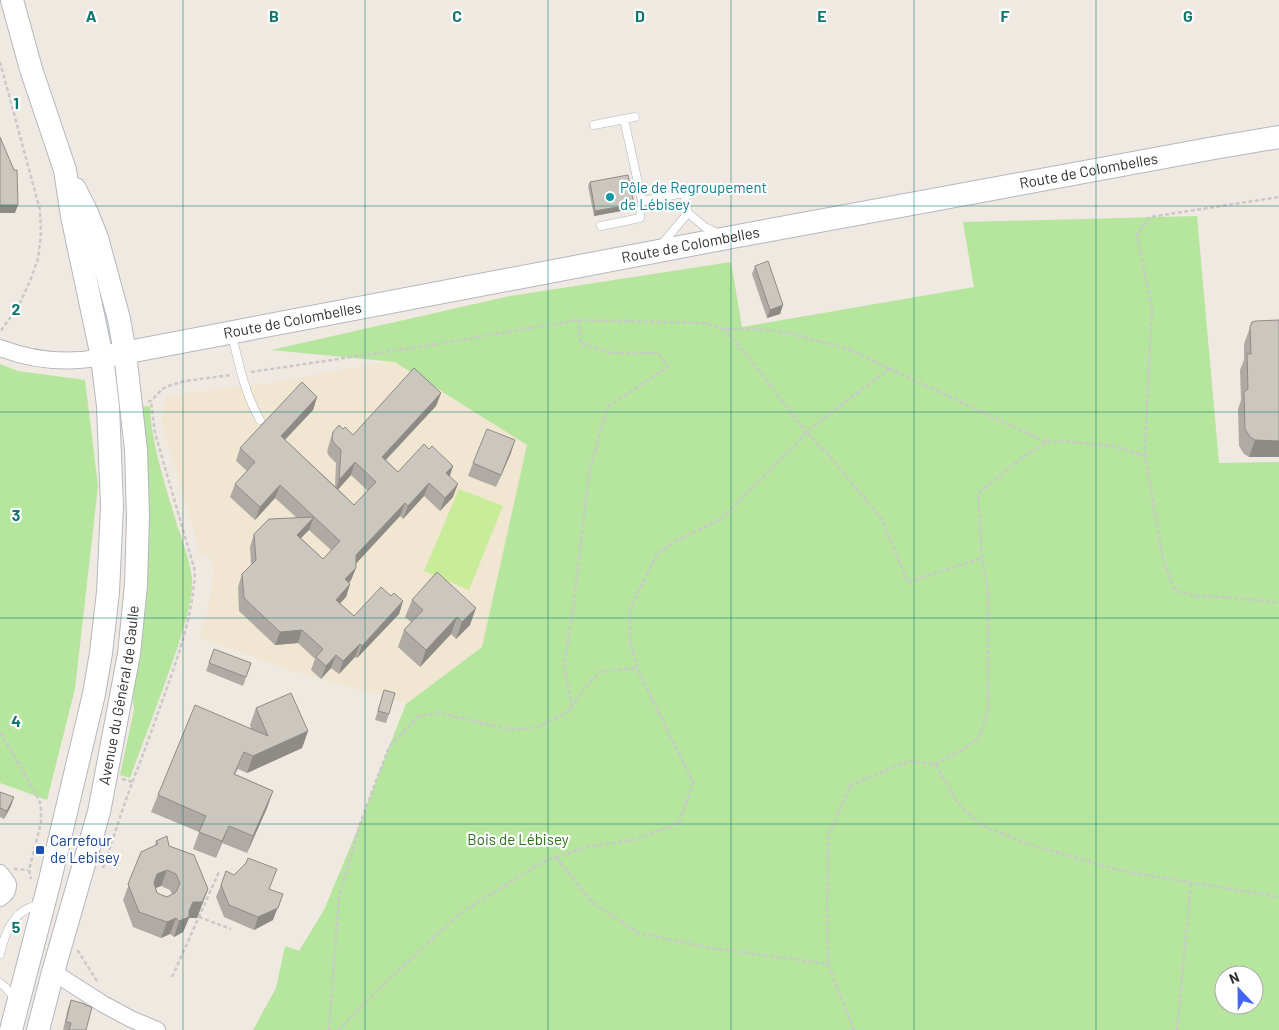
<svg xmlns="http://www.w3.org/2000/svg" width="1279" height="1030" viewBox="0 0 1279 1030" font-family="Barlow,sans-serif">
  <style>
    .education { fill: #f0e6d1 }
    .green { fill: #b6e59e; fill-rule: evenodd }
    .pitch { fill: #c9ec9a }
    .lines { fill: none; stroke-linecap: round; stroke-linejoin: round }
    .lane-casing { stroke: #b4b7c1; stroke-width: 9 }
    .street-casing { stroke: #b4b7c1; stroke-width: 18 }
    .secondary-casing { stroke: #b4b7c1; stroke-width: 24 }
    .path { stroke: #c9c9c9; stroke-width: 2.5; stroke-dasharray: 4 2.5; stroke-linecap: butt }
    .lane { stroke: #fff; stroke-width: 8 }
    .street { stroke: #fff; stroke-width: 16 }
    .secondary { stroke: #fff; stroke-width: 22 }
    .wall { fill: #afaba4; fill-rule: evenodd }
    .shaded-wall { fill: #8e8b86 }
    .building { fill: #cbc7bf; stroke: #8e8b86; fill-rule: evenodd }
    .grid { fill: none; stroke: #0f766e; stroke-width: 1; stroke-opacity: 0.55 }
    .culture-dot { fill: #0f9aa8; stroke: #fff; stroke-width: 2 }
    .transit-dot { fill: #1a4fb4; stroke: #fff; stroke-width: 2 }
    .labels { text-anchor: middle; stroke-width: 4.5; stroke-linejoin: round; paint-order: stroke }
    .street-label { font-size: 15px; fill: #2e2e2e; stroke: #fff }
    .culture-label { font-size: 15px; fill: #0d838f; stroke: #fff; text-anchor: start }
    .park-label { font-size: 15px; fill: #2c6e1b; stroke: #fff }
    .transit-label { font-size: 15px; fill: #164399; stroke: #fff; text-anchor: start }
    .grid-label { font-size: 16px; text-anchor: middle; font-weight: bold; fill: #0f766e; stroke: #fff; stroke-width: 4.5; stroke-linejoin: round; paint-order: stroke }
  </style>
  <rect width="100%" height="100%" fill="#efe9e1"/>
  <path class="education" d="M 564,334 L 503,745 L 384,696 L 292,671 L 199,637 L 208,611 L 214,569 L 208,553 L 201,555 L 161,420 L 167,396 L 280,381 L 524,337 Z"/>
  <g class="green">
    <path d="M 1197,216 L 1219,463 L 1279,462 L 1279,1030 L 253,1030 L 276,988 L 285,946 L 299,951 L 324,910 L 361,821 L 389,747 L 406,704 L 482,647 L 527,445 L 395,362 L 271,350 L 510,296 L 731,262 L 742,327 L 974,287 L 963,222 ZM 1224,975 L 1254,975 L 1254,1005 L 1224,1005 Z"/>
    <path d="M 0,364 L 18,371 L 85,380 L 98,486 L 75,689 L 47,800 L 0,783 Z"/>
    <path d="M 150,406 C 151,445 167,490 178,528 C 184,544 190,562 192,579 C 193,601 184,625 178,646 C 163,690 146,734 130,778 L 120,775 L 134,710 L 131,688 L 140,407 Z"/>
  </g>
  <path class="pitch" d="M 459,489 L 503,506 L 469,590 L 424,571 Z"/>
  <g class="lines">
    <defs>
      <g id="lane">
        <path d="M 594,125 L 635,117"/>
        <path d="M 642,201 L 684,193 L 688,213 L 705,227 L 719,234"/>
        <path d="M 601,226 L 640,218 L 642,201 L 624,119"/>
        <path d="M 662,244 L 688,213"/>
        <path d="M 232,335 C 239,365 245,394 260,420"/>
        <path d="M 0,954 C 5,931 15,907 41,905"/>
        <path d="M 0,983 L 5,987 L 16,999"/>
      </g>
      <g id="street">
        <path d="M 0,348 C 34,361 67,364 102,357"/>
        <path d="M 0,873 L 8,884 C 8,891 6,894 0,898"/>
        <path d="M 53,972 L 103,1004 L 131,1019 L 157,1030"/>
      </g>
      <g id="secondary">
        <path id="s1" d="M 102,357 L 727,238 L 1214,148 L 1279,137"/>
        <path d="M 11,1030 L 49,884 L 94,694 L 101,653 L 108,592 L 112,506 L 108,406 L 102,357 L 72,216 L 65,170 L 31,69 L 12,0"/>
        <path id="s2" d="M 38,1030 L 53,972 L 99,812 L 129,654 L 136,585 L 138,516 L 136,450 L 125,353 L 119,319 L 97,238 L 87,213 L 75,189"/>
      </g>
    </defs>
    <use href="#lane" class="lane-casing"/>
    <use href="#street" class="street-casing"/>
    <use href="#secondary" class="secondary-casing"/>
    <g class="path">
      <path d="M 0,62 L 40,210 L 41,234 L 38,259 L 30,281 L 18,307 L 0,332"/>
      <path d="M 723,329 L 749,357 L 806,432 L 890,368"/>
      <path d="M 251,372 L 419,347 L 578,320 L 704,323 L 723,329 L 757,329 L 785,332 L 848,349 L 1046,442"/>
      <path d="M 148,401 L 151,401 L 162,389 L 171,385 L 185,381 L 231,375"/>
      <path d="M 1145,456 L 1147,399 L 1152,309 L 1137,235 L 1150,217 L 1279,197"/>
      <path d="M 572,707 L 564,665 L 573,610 L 589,473 L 607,407 L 668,367 L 658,353 L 612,353 L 581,343 L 578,320"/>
      <path d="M 0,733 L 25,774 L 40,802 L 41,810 L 41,823 L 29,870 L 31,879"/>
      <path d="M 935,764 L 962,750 L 979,738 L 988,710 L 988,591 L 982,558"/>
      <path d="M 122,779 L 133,782"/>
      <path d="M 556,857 L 592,902 L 638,933 L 711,948 L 828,964"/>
      <path d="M 103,868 C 114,837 123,806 135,775 C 147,745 157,715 168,685 C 181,648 193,611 195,571 L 155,433 L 151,401"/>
      <path d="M 14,869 L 28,870"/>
      <path d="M 199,917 L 231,929"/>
      <path d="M 78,950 L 78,951 L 97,981"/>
      <path d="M 172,977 L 219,872"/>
      <path d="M 329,1030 L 339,897 L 361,821 L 389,747 L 419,716 L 440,713 L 512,730 L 538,727 L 568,712 L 584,689 L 599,672 L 637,668"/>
      <path d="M 338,1030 L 385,983 L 459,914 L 546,860 L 587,847 L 637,839 L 679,823 L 693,782 L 637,668 L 630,640 L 630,609 L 657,554 L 674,542 L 721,519 L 801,439 L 806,432 L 826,452 L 881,518 L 908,582 L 982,558 L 978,494 L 1020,459 L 1046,442 L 1064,441 L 1114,446 L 1145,456 L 1163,559 L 1175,591 L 1197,596 L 1226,597 L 1279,603"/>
      <path d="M 854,1030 L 828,964 L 827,917 L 828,835 L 851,785 L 909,761 L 935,764 L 958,803 L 981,825 L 1010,837 L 1035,846 L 1122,871 L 1279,897"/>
      <path d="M 1177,1030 L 1191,882"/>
    </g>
    <use href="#lane" class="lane"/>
    <use href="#street" class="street"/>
    <use href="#secondary" class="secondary"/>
  </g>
  <g class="wall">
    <path d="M 590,182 L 634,204 L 632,209 L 594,216 L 588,186 Z"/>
    <path d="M 755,266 L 783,305 L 780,314 L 767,318 L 752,274 Z"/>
    <path d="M 1252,322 L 1279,457 L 1249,457 L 1244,454 L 1239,446 L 1238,409 L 1241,400 L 1240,370 L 1244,360 L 1244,344 Z"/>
    <path d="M 441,393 L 436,406 L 386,460 L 398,472 L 429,449 L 453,466 L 450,476 L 453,497 L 440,511 L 424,496 L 403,519 L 400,516 L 356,563 L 356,568 L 351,580 L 349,583 L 350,584 L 346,597 L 340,603 L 354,616 L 391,596 L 403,601 L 399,614 L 357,658 L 355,657 L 339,674 L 331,668 L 321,679 L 311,670 L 315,659 L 298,643 L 275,645 L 239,611 L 238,587 L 242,574 L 251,565 L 250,547 L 254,534 L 297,518 L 275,498 L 255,520 L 230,497 L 235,484 L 247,471 L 236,461 L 240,448 L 317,397 L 313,410 L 285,440 L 335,486 L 336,463 L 329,456 L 327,452 L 329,444 L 333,432 L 343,429 L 353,435 ZM 351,475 L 368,491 L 354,505 L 338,489 ZM 309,530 L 331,550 L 323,559 L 301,538 Z"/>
    <path d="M 511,453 L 496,487 L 468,476 L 473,463 Z"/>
    <path d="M 437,572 L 470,625 L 456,639 L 451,634 L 420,667 L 398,647 L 404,630 L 411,622 L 405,617 L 412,600 Z"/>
    <path d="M 214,649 L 251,663 L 243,686 L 206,671 Z"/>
    <path d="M 384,690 L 389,714 L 386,723 L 375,720 Z"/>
    <path d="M 256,708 L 308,731 L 302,748 L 247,773 L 238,769 L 235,774 L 273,791 L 267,808 L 247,853 L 222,843 L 216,858 L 193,849 L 199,832 L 151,812 L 158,795 L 251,729 L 250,725 Z"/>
    <path d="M 0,792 L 11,806 L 4,819 L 0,817 Z"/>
    <path d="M 156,841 L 169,846 L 208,889 L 197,918 L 189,918 L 183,932 L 174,937 L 170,934 L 161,938 L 133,927 L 123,900 L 141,852 L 155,846 ZM 161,886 L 170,890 L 172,894 L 167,897 L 157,893 L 156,888 Z"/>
    <path d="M 221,885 L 269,889 L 273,920 L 254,930 L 224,917 L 216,897 Z"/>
    <path d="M 71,1000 L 85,1005 L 86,1030 L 63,1030 L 68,1008 Z"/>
  </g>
  <g class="shaded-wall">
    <path d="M 634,204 L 632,209 L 594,216 L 595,211 Z"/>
    <path d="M 0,205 L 18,205 L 15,213 L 0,213 Z"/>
    <path d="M 783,305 L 780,314 L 767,318 L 770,310 Z"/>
    <path d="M 441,393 L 436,406 L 377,469 L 382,457 Z"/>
    <path d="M 317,397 L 313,410 L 276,449 L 281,436 Z"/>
    <path d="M 515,440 L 511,453 L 496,487 L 501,475 Z"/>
    <path d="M 1255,440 L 1279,441 L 1279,457 L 1249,457 Z"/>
    <path d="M 355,462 L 351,475 L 335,493 L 339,480 Z"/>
    <path d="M 453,466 L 449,478 L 446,473 Z"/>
    <path d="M 429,483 L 424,496 L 403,519 L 408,506 Z"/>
    <path d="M 458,484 L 453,497 L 440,511 L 445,498 Z"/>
    <path d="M 280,485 L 275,498 L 255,520 L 260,507 Z"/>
    <path d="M 405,503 L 400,516 L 352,568 L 356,555 Z"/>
    <path d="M 314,517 L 309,530 L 292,547 L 297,535 Z"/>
    <path d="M 356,568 L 351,580 L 340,592 L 345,579 Z"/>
    <path d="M 350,584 L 346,597 L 331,613 L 336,600 Z"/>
    <path d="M 403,601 L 399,614 L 357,658 L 362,646 Z"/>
    <path d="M 476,608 L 470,625 L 456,639 L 462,622 Z"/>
    <path d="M 457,617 L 451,634 L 420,667 L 426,650 Z"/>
    <path d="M 302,630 L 298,643 L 275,645 L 280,632 Z"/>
    <path d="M 360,644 L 355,657 L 339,674 L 343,661 Z"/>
    <path d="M 336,655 L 331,668 L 321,679 L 326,666 Z"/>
    <path d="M 308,731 L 302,748 L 247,773 L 253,756 Z"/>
    <path d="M 273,791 L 267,808 L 247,853 L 253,836 Z"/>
    <path d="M 14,797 L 11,806 L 4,819 L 7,811 Z"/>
    <path d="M 229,826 L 222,843 L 216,858 L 222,841 Z"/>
    <path d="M 167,870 L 161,886 L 151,890 L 157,874 Z"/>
    <path d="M 208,889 L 197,918 L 189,918 L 183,932 L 174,937 L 179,921 L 193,902 Z"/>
    <path d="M 283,894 L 273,920 L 254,930 L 258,917 Z"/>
    <path d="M 176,918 L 170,934 L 161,938 L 167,922 Z"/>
  </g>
  <g class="building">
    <path d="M 0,137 L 14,170 L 17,170 L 18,205 L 0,205 Z"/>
    <path d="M 628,175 L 634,204 L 595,211 L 590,182 Z"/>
    <path d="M 768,261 L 783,305 L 770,310 L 755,266 Z"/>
    <path d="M 1279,320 L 1279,441 L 1255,440 L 1250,437 L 1245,429 L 1244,392 L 1248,389 L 1247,354 L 1251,354 L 1250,327 L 1252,322 L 1256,321 Z"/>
    <path d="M 414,368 L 441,393 L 382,457 L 398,472 L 424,444 L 429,449 L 432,446 L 453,466 L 446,473 L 458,484 L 445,498 L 429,483 L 408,506 L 405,503 L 356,555 L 356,568 L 345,579 L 350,584 L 336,600 L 354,616 L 381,587 L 391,596 L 394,593 L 403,601 L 362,646 L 360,644 L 343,661 L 336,655 L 326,666 L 316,657 L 323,649 L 302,630 L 280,632 L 244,598 L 242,574 L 256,560 L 254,534 L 269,519 L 314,517 L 297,535 L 323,559 L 340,541 L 280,485 L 260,507 L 235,484 L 255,462 L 240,448 L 302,382 L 317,397 L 281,436 L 354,505 L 376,482 L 355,462 L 339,480 L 341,450 L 334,443 L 332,439 L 333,432 L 339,425 L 343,429 L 345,427 L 353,435 Z"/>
    <path d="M 487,429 L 515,440 L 501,475 L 473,463 Z"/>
    <path d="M 437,572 L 476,608 L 462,622 L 457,617 L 426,650 L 404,630 L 423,610 L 412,600 Z"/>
    <path d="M 214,649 L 251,663 L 246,677 L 209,663 Z"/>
    <path d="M 384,690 L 395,693 L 389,714 L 378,711 Z"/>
    <path d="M 291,693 L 308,731 L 253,756 L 244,752 L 234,774 L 273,791 L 253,836 L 229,826 L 222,841 L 199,832 L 206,816 L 158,795 L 195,705 L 268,736 L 256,708 Z"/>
    <path d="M 0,792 L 14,797 L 7,811 L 0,808 Z"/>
    <path d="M 167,836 L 169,846 L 194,855 L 208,889 L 202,902 L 193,902 L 189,911 L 189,917 L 179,921 L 176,918 L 167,922 L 139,912 L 128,884 L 141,852 L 158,844 L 156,841 ZM 167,870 L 176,874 L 180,883 L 176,892 L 167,897 L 157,893 L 154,883 L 157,874 Z"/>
    <path d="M 248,858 L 277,869 L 269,889 L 283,894 L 278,908 L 258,917 L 229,905 L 221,885 L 226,871 L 234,875 L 246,863 Z"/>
    <path d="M 71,1000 L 85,1004 L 85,1005 L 92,1007 L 86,1030 L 69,1030 L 71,1023 L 66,1022 Z"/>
  </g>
  <path class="grid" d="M 183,0 L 183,1030M 365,0 L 365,1030M 548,0 L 548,1030M 731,0 L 731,1030M 914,0 L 914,1030M 1096,0 L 1096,1030M 0,206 L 1279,206M 0,412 L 1279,412M 0,618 L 1279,618M 0,824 L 1279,824"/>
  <circle class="culture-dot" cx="610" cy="197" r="5"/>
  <rect class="transit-dot" x="35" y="845" width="10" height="10" rx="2.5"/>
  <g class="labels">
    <g class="street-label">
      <text dy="5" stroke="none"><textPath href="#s1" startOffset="1004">Route de Colombelles</textPath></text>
      <text dy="5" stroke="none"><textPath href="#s1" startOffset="599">Route de Colombelles</textPath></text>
      <text dy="5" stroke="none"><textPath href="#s1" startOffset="194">Route de Colombelles</textPath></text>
      <text dy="5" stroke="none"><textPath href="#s2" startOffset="345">Avenue du Général de Gaulle</textPath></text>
    </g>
    <g class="culture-label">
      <text x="620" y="193">Pôle de Regroupement<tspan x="620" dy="17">de Lébisey</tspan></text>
    </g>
    <g class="park-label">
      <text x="518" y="845">Bois de Lébisey</text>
    </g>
    <g class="transit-label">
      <text x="50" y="846">Carrefour<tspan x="50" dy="17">de Lebisey</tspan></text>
    </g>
  </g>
  <g class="grid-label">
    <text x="91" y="22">A</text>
    <text x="274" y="22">B</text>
    <text x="457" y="22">C</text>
    <text x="640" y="22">D</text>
    <text x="822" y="22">E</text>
    <text x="1005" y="22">F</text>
    <text x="1188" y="22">G</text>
    <text x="16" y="109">1</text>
    <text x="16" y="315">2</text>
    <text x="16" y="521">3</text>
    <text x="16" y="727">4</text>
    <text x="16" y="933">5</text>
  </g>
  <g transform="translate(1239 990) rotate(338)"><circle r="24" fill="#ffffff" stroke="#ababab"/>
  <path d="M0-4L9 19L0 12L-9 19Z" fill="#4264fb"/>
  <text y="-8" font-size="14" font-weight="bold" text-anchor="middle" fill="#2e2e2e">N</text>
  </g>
</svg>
